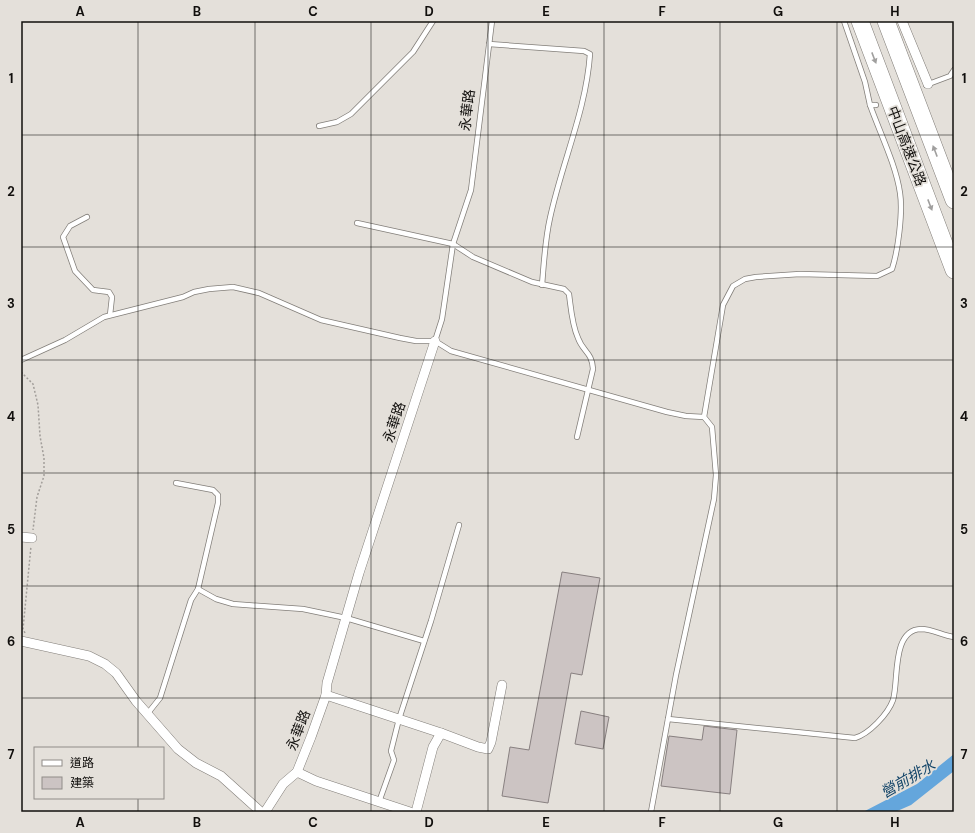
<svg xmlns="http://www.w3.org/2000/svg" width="975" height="833" viewBox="0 0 975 833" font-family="'DM Sans','Noto Sans TC',sans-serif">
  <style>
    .water { fill: #64a6dc }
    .building { fill: #ccc4c3; stroke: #888080 }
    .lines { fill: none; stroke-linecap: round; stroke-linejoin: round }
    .lane-casing { stroke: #827e79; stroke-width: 6 }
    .street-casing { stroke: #827e79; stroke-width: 10 }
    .highway-casing { stroke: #827e79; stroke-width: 18 }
    .path { stroke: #a29e9a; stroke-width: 1.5; stroke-dasharray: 2 2; stroke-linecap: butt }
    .lane { stroke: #fff; stroke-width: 4.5 }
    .street { stroke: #fff; stroke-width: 9 }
    .highway { stroke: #fff; stroke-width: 17 }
    .oneway { fill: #a09f9e }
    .grid { fill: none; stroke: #110f0d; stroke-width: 1; stroke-opacity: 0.55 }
    .labels { text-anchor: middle; stroke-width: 3.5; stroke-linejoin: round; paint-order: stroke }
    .street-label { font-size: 14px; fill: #110f0d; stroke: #e4e0da }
    .water-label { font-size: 15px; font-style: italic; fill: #124468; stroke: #e4e0da }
    .neatline { fill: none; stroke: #110f0d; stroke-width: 1.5 }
    .grid-label { font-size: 13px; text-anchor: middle; font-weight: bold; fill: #110f0d }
  </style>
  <rect width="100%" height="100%" fill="#e4e0da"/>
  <path class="water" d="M 954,754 L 954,771 L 911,805 L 895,812 L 863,812 L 917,784 Z"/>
  <g class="building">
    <path d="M 562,572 L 600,578 L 582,675 L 571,673 L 548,803 L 502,796 L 510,747 L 529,750 Z"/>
    <path d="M 581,711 L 609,717 L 603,749 L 575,744 Z"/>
    <path d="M 704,726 L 737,730 L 730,794 L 661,786 L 669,736 L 702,740 Z"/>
  </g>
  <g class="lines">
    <defs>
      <g id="lane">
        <path d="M 844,21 L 865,82 L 870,105"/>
        <path d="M 489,44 L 584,51 L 590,54 C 586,111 562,162 550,218 C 545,240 544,262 542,285"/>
        <path d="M 926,85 L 950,76 L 954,70"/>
        <path d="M 319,126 L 337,122 L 351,114 L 413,52 L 433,21"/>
        <path d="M 87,217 L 70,226 L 63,237 L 75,271 L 93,290 L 109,292 L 112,297 L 110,315"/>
        <path d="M 357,223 L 453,244 L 473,257 L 532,282 L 564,289 L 569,294 C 571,309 572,325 578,338 C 583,352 592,352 593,369 L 577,437"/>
        <path d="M 435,341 L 442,319 L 453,244 L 471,190 L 492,21"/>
        <path d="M 21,360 L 65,340 L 104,317 L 183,297 L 194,292 L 209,289 L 233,287 L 259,293 L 321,320 L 400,338 L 416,341 L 435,341 L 451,351 L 667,412 L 686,416 L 704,417"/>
        <path d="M 198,589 L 216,599 L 233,604 L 303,609 L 346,618 L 424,641"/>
        <path d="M 148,713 L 160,698 L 191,600 L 198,589 L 218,503 L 218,495 L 213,490 L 176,483"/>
        <path d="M 668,719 L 855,738 C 869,734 888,714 893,700 C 899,681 891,630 921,629 C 933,629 943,636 954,637"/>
        <path d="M 379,802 L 394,760 L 391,751 L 399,719 L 431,621 L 459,525"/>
        <path d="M 651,812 L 676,675 L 714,499 L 716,475 L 712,427 L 704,417 L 723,305 L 733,286 L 745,279 L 756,277 L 800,274 L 877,276 L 892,269 C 898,251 903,212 900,193 C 896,165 880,133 870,105 L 876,105"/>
      </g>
      <g id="street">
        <path d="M 902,21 L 928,84"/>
        <path d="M 21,537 L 32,538"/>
        <path d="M 21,641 L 89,656 L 105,664 L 116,673 L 136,701 L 178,749 L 196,763 L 221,776 L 261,812"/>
        <path d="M 326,695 L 441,733 L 478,747 L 488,749 L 491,742 L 502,685"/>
        <path d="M 297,772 L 316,781 L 410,812"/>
        <path d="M 265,812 L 283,784 L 297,772 L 311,737 L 326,695 L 327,683 L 359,573 L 435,341"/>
        <path d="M 416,812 L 433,747 L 441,733"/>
      </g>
      <g id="highway">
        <path d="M 860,21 L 954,270"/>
        <path d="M 886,21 L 954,200"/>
      </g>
    </defs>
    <use href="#lane" class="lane-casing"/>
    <use href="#street" class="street-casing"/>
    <use href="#highway" class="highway-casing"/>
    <g class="path">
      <path d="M 21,372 L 33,384 L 38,405 L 40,436 L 44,458 L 44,476 L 37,497 L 33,530"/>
      <path d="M 25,633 L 23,629 L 31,546"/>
    </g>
    <use href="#lane" class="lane"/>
    <use href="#street" class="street"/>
    <use href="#highway" class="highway"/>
  </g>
  <defs><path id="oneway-solid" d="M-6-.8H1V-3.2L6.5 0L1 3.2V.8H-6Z"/></defs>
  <g class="oneway">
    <use href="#oneway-solid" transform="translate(874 58) rotate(69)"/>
    <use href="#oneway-solid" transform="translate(935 151) rotate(-111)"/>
    <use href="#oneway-solid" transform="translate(930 205) rotate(69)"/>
  </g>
  <path class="grid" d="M 138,21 L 138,748M 255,21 L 255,812M 371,21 L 371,812M 488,21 L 488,812M 604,21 L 604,812M 720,21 L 720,812M 837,21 L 837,812M 21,135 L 954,135M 21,247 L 954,247M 21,360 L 954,360M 21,473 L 954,473M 21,586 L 954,586M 21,698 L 954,698M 138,798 L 138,812"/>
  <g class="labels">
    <g class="street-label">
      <text transform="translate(467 110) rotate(-83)" y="5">永華路</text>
      <text transform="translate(907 146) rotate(69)" y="5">中山高速公路</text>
      <text transform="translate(394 422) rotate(-72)" y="5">永華路</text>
      <text transform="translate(298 730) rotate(-69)" y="5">永華路</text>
    </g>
    <g class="water-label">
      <text transform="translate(908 779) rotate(-30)" y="5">營前排水</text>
    </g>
  </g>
  <rect width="975" height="833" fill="none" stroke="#e4e0da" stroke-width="44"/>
  <rect x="34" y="747" width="130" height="52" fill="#e4e0da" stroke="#908c88"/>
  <rect x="42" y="760" width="20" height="6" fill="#ffffff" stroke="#908c88"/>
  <text x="70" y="767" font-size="12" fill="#110f0d">道路</text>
  <rect x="42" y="777" width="20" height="12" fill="#ccc4c3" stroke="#908c88"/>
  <text x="70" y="787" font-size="12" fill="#110f0d">建築</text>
  <rect x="22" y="22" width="931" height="789" class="neatline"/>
  <g class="grid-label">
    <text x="80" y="16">A</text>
    <text x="197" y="16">B</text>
    <text x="313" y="16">C</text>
    <text x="429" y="16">D</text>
    <text x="546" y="16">E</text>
    <text x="662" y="16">F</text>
    <text x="778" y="16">G</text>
    <text x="895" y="16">H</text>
    <text x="11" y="83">1</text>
    <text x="964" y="83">1</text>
    <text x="11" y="196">2</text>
    <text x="964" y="196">2</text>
    <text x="11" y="308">3</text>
    <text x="964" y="308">3</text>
    <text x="11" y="421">4</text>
    <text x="964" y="421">4</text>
    <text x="11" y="534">5</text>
    <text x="964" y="534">5</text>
    <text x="11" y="646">6</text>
    <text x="964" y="646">6</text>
    <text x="11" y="759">7</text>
    <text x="964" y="759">7</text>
    <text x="80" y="827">A</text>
    <text x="197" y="827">B</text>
    <text x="313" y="827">C</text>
    <text x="429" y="827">D</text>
    <text x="546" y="827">E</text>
    <text x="662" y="827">F</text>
    <text x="778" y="827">G</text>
    <text x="895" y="827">H</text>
  </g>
</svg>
